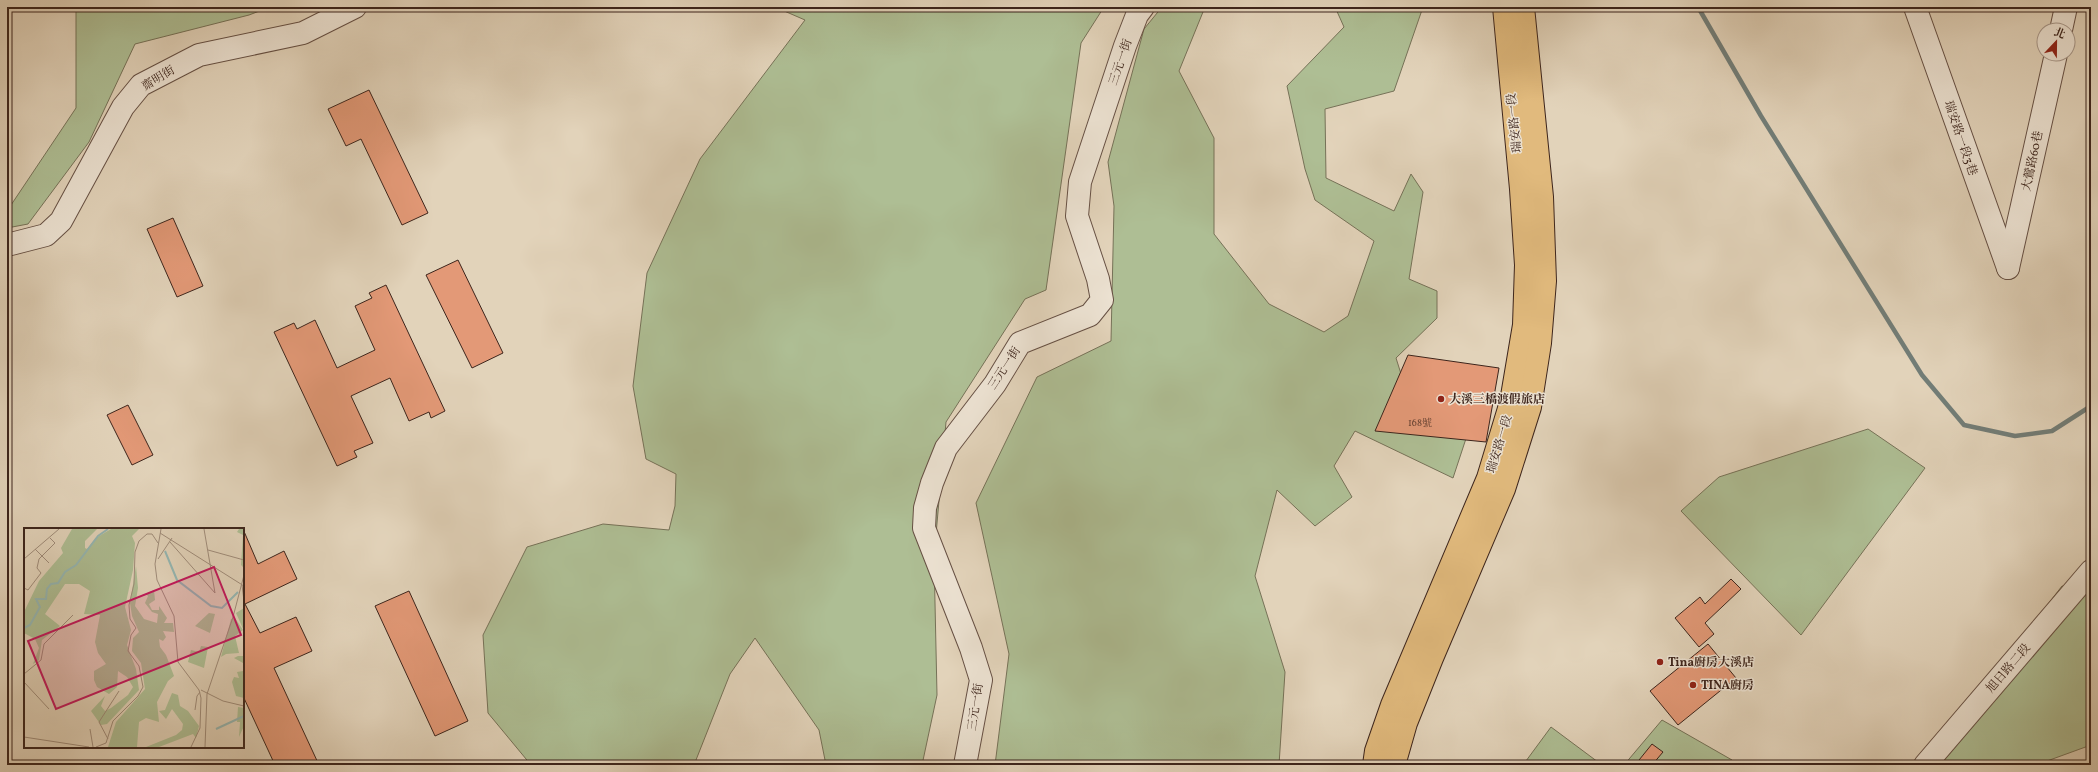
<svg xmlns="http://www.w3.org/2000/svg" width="2098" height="772" viewBox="0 0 2098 772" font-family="Vollkorn,'Noto Serif TC',serif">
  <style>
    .green { fill: #aebe94; stroke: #767258 }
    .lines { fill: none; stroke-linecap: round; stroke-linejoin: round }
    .stream { stroke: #727d77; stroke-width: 4.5 }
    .building { fill: #e39977; stroke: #3d251c }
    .minor-casing { stroke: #665044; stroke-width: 24 }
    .major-casing { stroke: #3d251c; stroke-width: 24 }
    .minor { stroke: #ece2d2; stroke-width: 22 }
    .major { stroke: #e1ba7d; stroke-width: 22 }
    .poi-dot { fill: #8f2418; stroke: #ece2d2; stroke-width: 1.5 }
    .labels { text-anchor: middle; stroke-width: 3; stroke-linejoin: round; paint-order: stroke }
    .number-label { font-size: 10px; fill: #664233 }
    .street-label { font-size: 12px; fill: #3d251c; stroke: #ece2d2 }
    .poi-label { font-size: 12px; font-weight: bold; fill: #3d251c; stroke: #ece2d2; text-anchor: start }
    .inset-river { fill: none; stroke: #95b7b3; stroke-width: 2 }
    .inset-road { fill: none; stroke: #a08d7b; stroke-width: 1 }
    .view { fill: #c2185b; fill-opacity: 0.15; stroke: #c2185b; stroke-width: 2 }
    .inset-edge { fill: none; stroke: #3d251c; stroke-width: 2 }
  </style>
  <rect width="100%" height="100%" fill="#e2d3ba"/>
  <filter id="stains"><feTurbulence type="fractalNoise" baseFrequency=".005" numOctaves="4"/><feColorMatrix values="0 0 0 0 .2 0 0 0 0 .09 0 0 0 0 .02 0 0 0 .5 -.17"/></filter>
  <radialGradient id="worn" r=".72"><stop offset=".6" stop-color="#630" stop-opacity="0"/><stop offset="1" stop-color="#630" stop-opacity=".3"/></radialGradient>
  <g class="green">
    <path d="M 76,7 L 270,7 L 249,15 L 135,44 L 89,142 L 28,224 L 7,228 L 7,211 L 76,108 Z"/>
    <path d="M 775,7 L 1104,7 L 1081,43 L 1046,290 L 1025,299 L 946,422 L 934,557 L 937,695 L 922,765 L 826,765 L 819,730 L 755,638 L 730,674 L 694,765 L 531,765 L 488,713 L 483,635 L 527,547 L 603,524 L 669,530 L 675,506 L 676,474 L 646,459 L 633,386 L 647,273 L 700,159 L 805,20 Z"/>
    <path d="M 1162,7 L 1205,7 L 1179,71 L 1214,138 L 1214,234 L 1269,304 L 1324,332 L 1348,316 L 1374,241 L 1315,200 L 1305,169 L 1287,86 L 1344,27 L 1335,7 L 1423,7 L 1394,91 L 1325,109 L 1326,178 L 1394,211 L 1411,174 L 1423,192 L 1409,279 L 1437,291 L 1437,318 L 1396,358 L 1402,377 L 1481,393 L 1453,478 L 1355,431 L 1334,466 L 1352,497 L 1315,526 L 1277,490 L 1255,576 L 1285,672 L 1279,765 L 995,765 L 1009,654 L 976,503 L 1037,377 L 1111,341 L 1114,206 L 1108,162 L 1144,29 Z"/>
    <path d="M 1868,429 L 1925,468 L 1801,635 L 1681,511 L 1719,477 Z"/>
    <path d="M 2062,586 L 2091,589 L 2091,745 L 2036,765 L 1914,765 L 1974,700 Z"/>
    <path d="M 1662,720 L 1732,760 L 1730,765 L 1624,765 Z"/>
    <path d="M 1551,727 L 1602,765 L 1523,765 Z"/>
  </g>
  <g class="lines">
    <path class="stream" d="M 1698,7 L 1761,116 L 1922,375 L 1964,425 L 2015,436 L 2052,431 L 2091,406"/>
  </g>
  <g class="building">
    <path d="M 369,90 L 428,213 L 402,225 L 361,139 L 346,146 L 328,109 Z"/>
    <path d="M 173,218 L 203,286 L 177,297 L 147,229 Z"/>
    <path d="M 458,260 L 503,353 L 472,368 L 426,275 Z"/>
    <path d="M 386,285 L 445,411 L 431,418 L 429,412 L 409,421 L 390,378 L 351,396 L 373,443 L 354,451 L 357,457 L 337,466 L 274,332 L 294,323 L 297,329 L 315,320 L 337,368 L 375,350 L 355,306 L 372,298 L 369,293 Z"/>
    <path d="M 1408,355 L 1499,368 L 1486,442 L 1375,431 Z"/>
    <path d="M 128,405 L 153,455 L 132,465 L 107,415 Z"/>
    <path d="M 243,529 L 258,564 L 284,551 L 297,579 L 245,604 L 260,633 L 296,617 L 312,651 L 274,668 L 319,765 L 275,765 L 243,696 Z"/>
    <path d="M 1731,579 L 1741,589 L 1705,623 L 1714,634 L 1699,647 L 1675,618 L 1700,597 L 1705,604 Z"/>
    <path d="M 409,591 L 468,721 L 435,736 L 375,606 Z"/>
    <path d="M 1708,644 L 1736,678 L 1678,725 L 1650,691 Z"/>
    <path d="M 1652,744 L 1663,752 L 1652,765 L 1635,765 Z"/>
  </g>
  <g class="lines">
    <defs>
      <g id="minor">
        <path d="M 1915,7 L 2008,268"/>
        <path d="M 2061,30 L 2066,7"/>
        <path d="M 7,245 L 46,235 L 61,221 L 123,107 L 141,85 L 199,55 L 303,33 L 355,7"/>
        <path d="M 2008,268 L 2056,54"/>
        <path d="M 965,765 L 981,680 L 971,648 L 924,528 L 925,508 L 932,483 L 946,448 L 995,384 L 1020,343 L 1090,315 L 1102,300 L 1098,279 L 1077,216 L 1080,182 L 1125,46 L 1137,15 L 1143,7"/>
        <path d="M 1925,765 L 2091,571"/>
      </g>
      <g id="major">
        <path d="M 1374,765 L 1376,751 L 1392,705 L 1488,478 L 1511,402 L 1524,325 L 1526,265 L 1521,189 L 1504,7"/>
        <path d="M 1394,765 L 1406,723 L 1432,658 L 1504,489 L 1530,407 L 1540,343 L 1545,281 L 1542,197 L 1523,7"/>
      </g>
    </defs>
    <use href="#minor" class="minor-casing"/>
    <use href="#major" class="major-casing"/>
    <use href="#minor" class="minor"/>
    <use href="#major" class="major"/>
  </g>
  <g class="poi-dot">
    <circle cx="1441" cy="399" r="4"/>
    <circle cx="1660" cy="662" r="4"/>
    <circle cx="1693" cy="685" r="4"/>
  </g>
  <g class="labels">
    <g class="number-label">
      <text x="1420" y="426">168號</text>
    </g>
    <g class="street-label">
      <text transform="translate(1120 62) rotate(-71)" y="4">三元一街</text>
      <text transform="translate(158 78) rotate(-31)" y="4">齋明街</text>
      <text transform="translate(1514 123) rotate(-96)" y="4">瑞安路一段</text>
      <text transform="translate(1961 138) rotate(71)" y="4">瑞安路一段3巷</text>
      <text transform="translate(2032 161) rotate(-78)" y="4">大鶯路60巷</text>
      <text transform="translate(1004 368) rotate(-57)" y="4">三元一街</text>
      <text transform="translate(1499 444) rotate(-73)" y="4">瑞安路一段</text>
      <text transform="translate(2008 668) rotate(-49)" y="4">旭日路二段</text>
      <text transform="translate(975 707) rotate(-82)" y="4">三元一街</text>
    </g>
    <g class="poi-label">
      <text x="1449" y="403">大溪三橋渡假旅店</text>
      <text x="1668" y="666">Tina廚房大溪店</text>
      <text x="1701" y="689">TINA廚房</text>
    </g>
  </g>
  <g transform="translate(24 528)">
    <rect width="220" height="220" fill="#e2d3ba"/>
    <path d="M 48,1 L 73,1 L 61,13 L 61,20 L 63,21 L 72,10 L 87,1 L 115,1 L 108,8 L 111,15 L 109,42 L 101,79 L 107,102 L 103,117 L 112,141 L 115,162 L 83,196 L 77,197 L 67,183 L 81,168 L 77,178 L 81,183 L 87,180 L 104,167 L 109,159 L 103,149 L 94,143 L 93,159 L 85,166 L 73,159 L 70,152 L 70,143 L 82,136 L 74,125 L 71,114 L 76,87 L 60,86 L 66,63 L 55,56 L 41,56 L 21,86 L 36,98 L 18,112 L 15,132 L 9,136 L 15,120 L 11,111 L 0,105 L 0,84 L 15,53 L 39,25 L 37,20 ZM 215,1 L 220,1 L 220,40 L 217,37 L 219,7 L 213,4 ZM 112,38 L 114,60 L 111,78 L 120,91 L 133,95 L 134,86 L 128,84 L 121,75 L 124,68 L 122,66 L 130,62 L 131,72 L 125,76 L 128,82 L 135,82 L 135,78 L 143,90 L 140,95 L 149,95 L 150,104 L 139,103 L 142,109 L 139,113 L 135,111 L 136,119 L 142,127 L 150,148 L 144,153 L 133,174 L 135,194 L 122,190 L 115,194 L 113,219 L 84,219 L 92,194 L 121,161 L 117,135 L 108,123 L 109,110 L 115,104 L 108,88 L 106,75 ZM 220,80 L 220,103 L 212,85 ZM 185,85 L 191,86 L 186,105 L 171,98 ZM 211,90 L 219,102 L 211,108 L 215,125 L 202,126 L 197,129 L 207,91 ZM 177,118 L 184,119 L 180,140 L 164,134 L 167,122 L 175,124 ZM 214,128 L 220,128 L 220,170 L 212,168 L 208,154 L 210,149 L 215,150 L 213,144 L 219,143 L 219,135 L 210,130 ZM 148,165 L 154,167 L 156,178 L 164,183 L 175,198 L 172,210 L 169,206 L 135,219 L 122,219 L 152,207 L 158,202 L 159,196 L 148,181 L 142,191 L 135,183 L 141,182 ZM 214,179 L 220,180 L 220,198 L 215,209 L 216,194 L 213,194 Z" fill="#aebe94"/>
    <path class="inset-river" d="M 141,23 L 153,52 L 187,78 L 198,80 L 214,64M 0,100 L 6,97 L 16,79 L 12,71 L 22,71 L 23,61 L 27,56 L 34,55 L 41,44 L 52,37 L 74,8 L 84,1M 192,201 L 220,188"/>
    <path class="inset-road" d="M 137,1 L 131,36 L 133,52 L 150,88 L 154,134 L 175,162 L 177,170 L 176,200 L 167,219M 180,1 L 191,65M 136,5 L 220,58M 146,14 L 191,65M 11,21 L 25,35M 184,22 L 220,32M 0,31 L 35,1M 134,31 L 148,10M 218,57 L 220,73M 0,60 L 4,62 L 17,45 L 13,40 L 15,31 L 31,15 L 26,10M 0,146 L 17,132 L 20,116 L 49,87M 0,154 L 25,181M 177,162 L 199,173 L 220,178M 171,182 L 173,168 L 176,164M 66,201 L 69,219M 0,209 L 65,219M 84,211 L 75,194 L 95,163M 72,219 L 82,215 L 89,193 L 114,168 L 119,159 L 115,138 L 104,123 L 107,107 L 112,100 L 106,91 L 105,77 L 110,56 L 111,24 L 115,13 L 123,6 L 128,6 L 134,15M 181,219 L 183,166 L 209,89 L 220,47"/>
    <path class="view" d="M 190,39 L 217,107 L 32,181 L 4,113 Z"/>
    <rect width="220" height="220" class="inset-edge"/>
  </g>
  <rect width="2098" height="772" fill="none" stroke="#e2d3ba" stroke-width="24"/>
  <rect x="8" y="8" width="2082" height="756" fill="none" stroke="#3d251c" stroke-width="2"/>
  <rect x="12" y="12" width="2074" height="748" fill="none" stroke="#3d251c"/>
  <g transform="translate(2056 42) rotate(22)"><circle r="19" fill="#ece2d2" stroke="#a69689"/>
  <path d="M0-3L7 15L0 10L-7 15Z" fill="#8f2418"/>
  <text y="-6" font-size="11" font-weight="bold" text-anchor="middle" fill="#3d251c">北</text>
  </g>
  <rect width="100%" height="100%" filter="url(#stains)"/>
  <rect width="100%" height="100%" fill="url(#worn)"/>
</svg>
